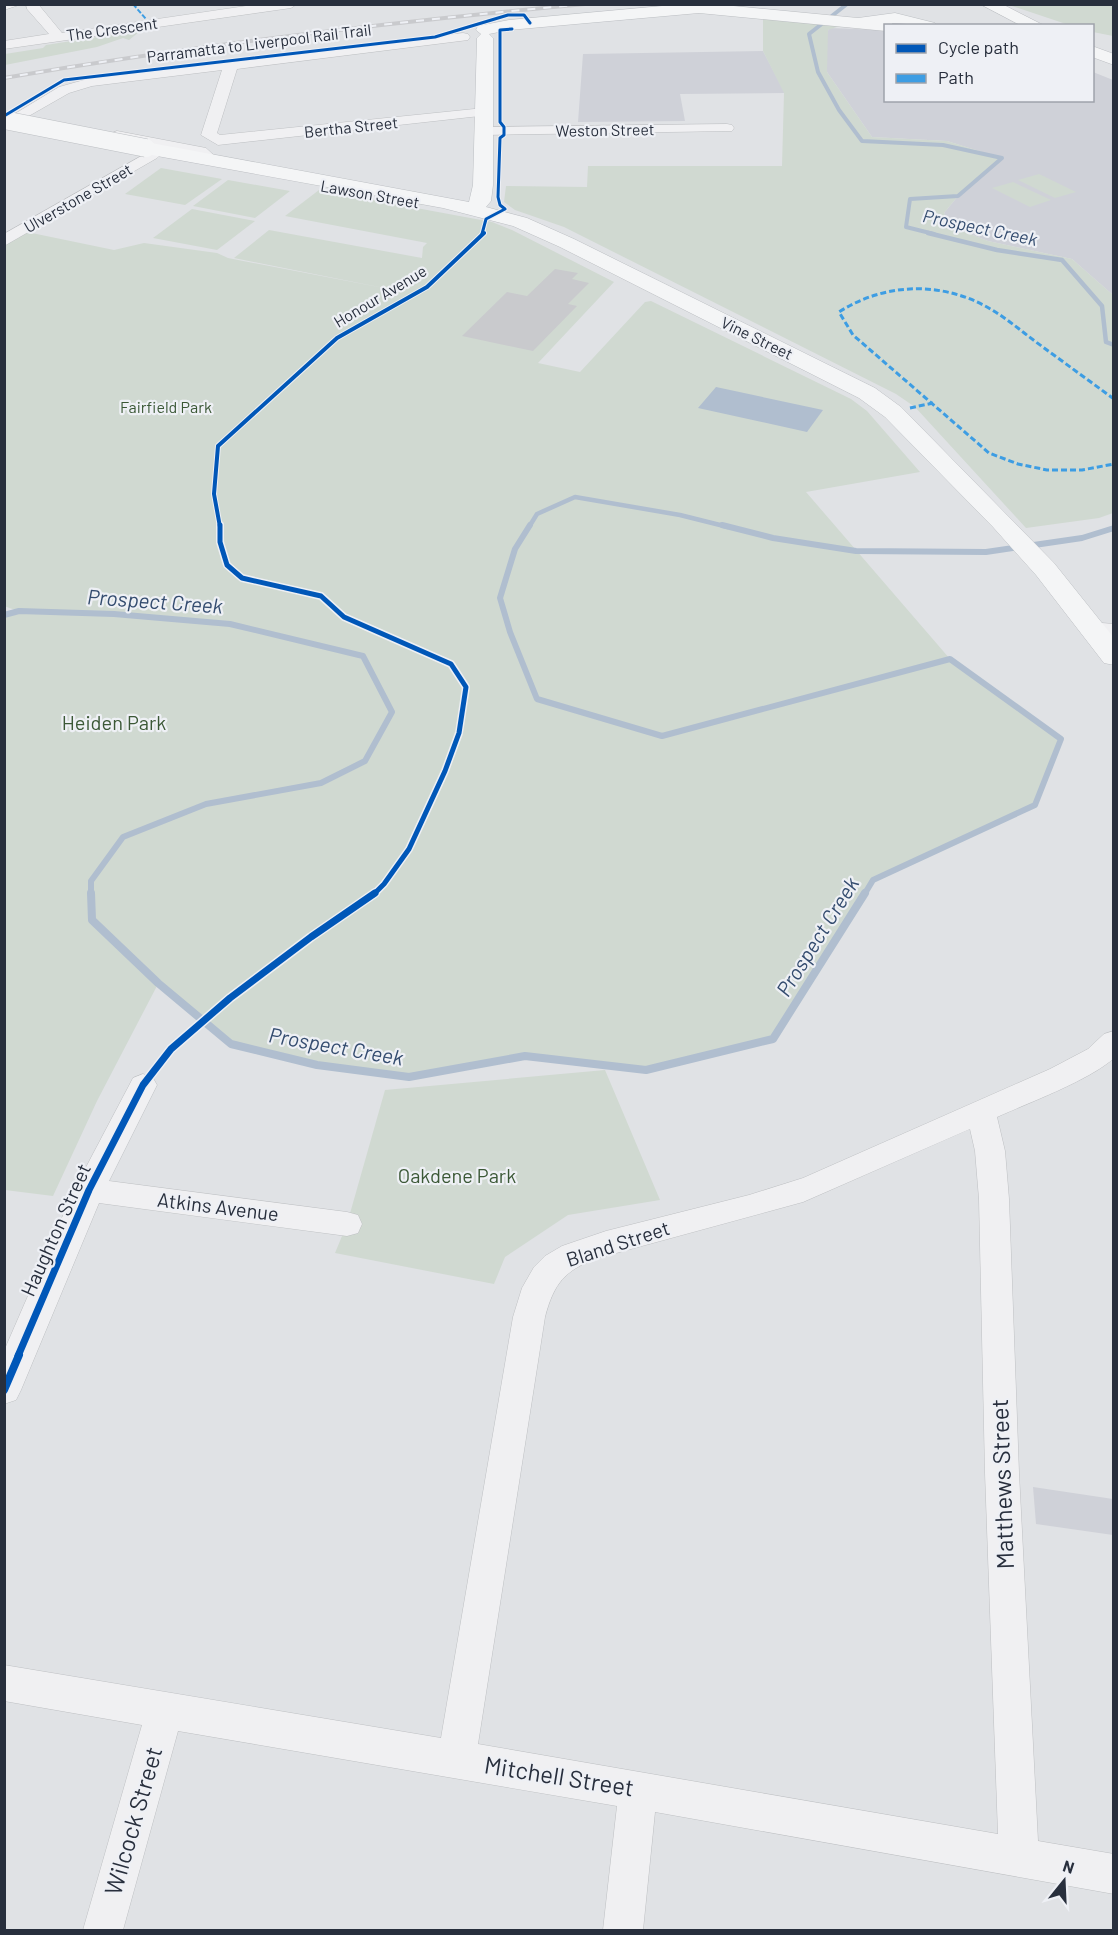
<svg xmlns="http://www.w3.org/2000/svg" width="1118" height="1935" viewBox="0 0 1118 1935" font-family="Barlow,sans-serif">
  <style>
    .built { fill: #cfd1d8 }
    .green { fill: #d0d9d1 }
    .water { fill: #b0becf }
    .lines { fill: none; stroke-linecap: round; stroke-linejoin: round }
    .stream-far3 { stroke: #b0becf; stroke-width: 4 }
    .stream-far2 { stroke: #b0becf; stroke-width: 4.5 }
    .stream-far1 { stroke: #b0becf; stroke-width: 6 }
    .stream { stroke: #b0becf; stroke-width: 8 }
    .building { fill: #c9cacd }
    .minor-casing { stroke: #bec0c3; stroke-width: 1 }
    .major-casing { stroke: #bcbfc3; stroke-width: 1 }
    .minor { fill: #f0f0f2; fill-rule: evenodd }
    .major { fill: #f4f5f6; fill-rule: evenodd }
    .rail-casing { stroke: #c9cacd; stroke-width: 4 }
    .rail { stroke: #eef0f5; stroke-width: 2; stroke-dasharray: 8; stroke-linecap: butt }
    .major-bridge-casing { stroke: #bcbfc3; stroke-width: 19; stroke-linecap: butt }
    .major-bridge { stroke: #f4f5f6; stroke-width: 18 }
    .quiet-far1 { stroke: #3d9de3; stroke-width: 2; stroke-dasharray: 5 2; stroke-linecap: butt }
    .quiet { stroke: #3d9de3; stroke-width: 3; stroke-dasharray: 6 3; stroke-linecap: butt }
    .cycleway-far4-casing { stroke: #eef0f5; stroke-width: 5 }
    .cycleway-far3-casing { stroke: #eef0f5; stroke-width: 6 }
    .cycleway-far2-casing { stroke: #eef0f5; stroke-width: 8 }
    .cycleway-far1-casing { stroke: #eef0f5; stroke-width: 10 }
    .cycleway-casing { stroke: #eef0f5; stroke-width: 12 }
    .cycleway-far4 { stroke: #0057b8; stroke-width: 3 }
    .cycleway-far3 { stroke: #0057b8; stroke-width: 4 }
    .cycleway-far2 { stroke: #0057b8; stroke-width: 5 }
    .cycleway-far1 { stroke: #0057b8; stroke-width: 7 }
    .cycleway { stroke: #0057b8; stroke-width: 8 }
    .labels { text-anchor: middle; stroke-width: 4.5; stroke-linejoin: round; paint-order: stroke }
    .far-street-label { font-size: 16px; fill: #282f3d; stroke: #eef0f5 }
    .far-park-label { font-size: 16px; fill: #3b5836; stroke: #eef0f5 }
    .far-water-label { font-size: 18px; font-style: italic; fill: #344c6f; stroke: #eef0f5 }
    .park-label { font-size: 20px; fill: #3b5836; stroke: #eef0f5 }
    .street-label { font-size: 20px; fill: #282f3d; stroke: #eef0f5 }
    .water-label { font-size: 21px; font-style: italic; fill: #344c6f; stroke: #eef0f5 }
    .near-street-label { font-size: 24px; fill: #282f3d; stroke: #eef0f5 }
  </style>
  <rect width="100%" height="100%" fill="#e0e2e5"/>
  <g class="built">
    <path d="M 829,28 L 885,30 L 886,100 L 1092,100 L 1093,72 L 1113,80 L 1113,295 L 1072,259 L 988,241 L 952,227 L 944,213 L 958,196 L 1001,158 L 947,141 L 872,137 L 827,72 L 826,37 Z"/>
    <path d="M 763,51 L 785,93 L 680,94 L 685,121 L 578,122 L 583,54 Z"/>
    <path d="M 1033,1487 L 1113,1499 L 1113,1535 L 1036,1524 Z"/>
  </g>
  <g class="green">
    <path d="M 1009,5 L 1113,5 L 1113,36 L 1093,32 L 1092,26 L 1069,25 Z"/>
    <path d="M 763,14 L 851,22 L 828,30 L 827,72 L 872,137 L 947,141 L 1002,158 L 958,196 L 944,213 L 952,227 L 988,241 L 1072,259 L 1113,295 L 1113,513 L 1099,518 L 1026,528 L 915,407 L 896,394 L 564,227 L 515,210 L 504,202 L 506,186 L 587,187 L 588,166 L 782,166 L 784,93 L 763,51 Z"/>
    <path d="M 135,31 L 139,32 L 129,40 L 123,38 L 97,47 L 5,65 L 5,54 L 43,48 L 46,45 Z"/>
    <path d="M 161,168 L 222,179 L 185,205 L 125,194 Z"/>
    <path d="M 1039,174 L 1076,192 L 1055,198 L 1018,180 Z"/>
    <path d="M 228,180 L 290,191 L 255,218 L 193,206 Z"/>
    <path d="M 1013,182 L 1051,200 L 1030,207 L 992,188 Z"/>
    <path d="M 319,190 L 492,222 L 512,230 L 614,282 L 538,363 L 580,372 L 645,302 L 651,301 L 851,399 L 867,411 L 920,472 L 806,492 L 950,659 L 1061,739 L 1035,805 L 873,880 L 773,1039 L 646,1070 L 525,1056 L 409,1077 L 317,1065 L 231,1044 L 158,984 L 97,1101 L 53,1196 L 5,1190 L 4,615 L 18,611 L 4,606 L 4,241 L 22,231 L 114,250 L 144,243 L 217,253 L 228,258 L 389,289 L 234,258 L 269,230 L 422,258 L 423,247 L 427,243 L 285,216 Z"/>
    <path d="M 192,209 L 255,221 L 217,250 L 153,238 Z"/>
    <path d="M 605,1070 L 660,1200 L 568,1215 L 505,1257 L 494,1284 L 335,1253 L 347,1224 L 385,1090 Z"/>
  </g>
  <path class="water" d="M 716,387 L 823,410 L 807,432 L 698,408 Z"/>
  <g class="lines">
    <path class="stream-far3" d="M 847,4 L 809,34 L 818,72 L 839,110 L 862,141 L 943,145 L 1002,158 L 958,196 L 910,199 L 906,227 L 934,234"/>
    <g class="stream-far2">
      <path d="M 928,233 L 997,250 L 1062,260 L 1102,306 L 1106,342 L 1114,345"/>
      <path d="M 529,527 L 537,514 L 575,497 L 680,515 L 728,527"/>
    </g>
    <g class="stream-far1">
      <path d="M 530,525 L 515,549 L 500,598 L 510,632 L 537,699 L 662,736 L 950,659 L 1061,739 L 1035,805 L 873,880 L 864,895"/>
      <path d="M 722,525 L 773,538 L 856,551 L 986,552 L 1082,538 L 1114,528"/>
      <path d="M 4,615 L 19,611 L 114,614 L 230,624 L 363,656 L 392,712 L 365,761 L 321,783 L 206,804 L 123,837 L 91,881 L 91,895"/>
    </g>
    <path class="stream" d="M 91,893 L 92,920 L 158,983 L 231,1044 L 317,1065 L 409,1077 L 525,1056 L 646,1070 L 773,1039 L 865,893"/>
  </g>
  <path class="building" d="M 555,269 L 578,273 L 572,279 L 589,283 L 568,304 L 577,306 L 533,351 L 462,336 L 507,292 L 527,296 Z"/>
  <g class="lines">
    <defs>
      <g id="minor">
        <path d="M 4,4 L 22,4 L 4,10 Z"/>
        <path d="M 26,4 L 38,4 L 62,33 L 260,4 L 297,4 L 291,8 L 4,49 L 4,41 L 49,34 L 27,9 Z"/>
        <path d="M 463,33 L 468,34 L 470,37 L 468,40 L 237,69 L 217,133 L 220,135 L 484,108 L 491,112 L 489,115 L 218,145 L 201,135 L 222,70 L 92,86 L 69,93 L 20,121 L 10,121 L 8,118 L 59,87 L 91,78 Z"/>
        <path d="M 727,124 L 732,125 L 734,128 L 732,131 L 483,135 L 476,131 L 483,127 Z"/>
        <path d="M 117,131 L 206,148 L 219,160 L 211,165 L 206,163 L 196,155 L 112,139 L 109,136 L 112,133 Z"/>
        <path d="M 152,150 L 157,152 L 160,155 L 157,158 L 4,246 L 4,234 Z"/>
        <path d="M 1090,622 L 1114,624 L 1114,638 L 1082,634 L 1079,629 L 1082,624 Z"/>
        <path d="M 1114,1031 L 1114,1058 C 1090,1080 1028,1103 997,1117 L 1005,1151 L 1009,1199 L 1019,1473 L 1038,1841 L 1114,1854 L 1114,1894 L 655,1812 L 643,1930 L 603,1930 L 617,1806 L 178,1731 L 123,1930 L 83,1930 L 142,1725 L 4,1701 L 4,1665 L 441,1738 L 513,1317 L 522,1288 L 534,1267 L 545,1256 L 562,1246 L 606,1231 L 749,1195 L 803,1178 L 1050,1069 L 1088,1049 L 1104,1034 ZM 970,1129 L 975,1151 L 979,1199 L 985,1473 L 998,1834 L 478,1744 L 545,1317 C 554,1283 565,1270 598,1258 L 803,1202 Z"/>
        <path d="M 143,1074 L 153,1078 L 157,1085 L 109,1181 L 347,1212 L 358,1215 L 362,1224 L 358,1233 L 347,1236 L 99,1203 L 21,1390 L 16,1400 L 4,1404 L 4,1351 L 74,1190 L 133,1078 Z"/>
      </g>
      <g id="major">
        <path d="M 684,4 L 713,4 L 858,18 L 895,13 L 935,23 L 937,26 L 892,23 L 894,26 L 886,26 L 886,31 L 699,13 L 509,30 L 489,34 L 493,38 L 493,185 L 491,201 L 486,207 L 527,218 L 574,239 L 875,388 L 901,407 L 1054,563 L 1114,638 L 1114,665 L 1104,663 L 1036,575 L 993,527 L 885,417 L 859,398 L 560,247 L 513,226 L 443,208 L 146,154 L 139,152 L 137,148 L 139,144 L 146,142 L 469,202 L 473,185 L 477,38 L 481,34 L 476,30 L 478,26 L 509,20 Z"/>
        <path d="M 980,4 L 1002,4 L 1045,26 L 1022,26 Z"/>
        <path d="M 1092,46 L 1114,54 L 1114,65 L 1092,57 Z"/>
      </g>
    </defs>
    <use href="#minor" class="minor-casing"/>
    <use href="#major" class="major-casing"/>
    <use href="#minor" class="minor"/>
    <use href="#major" class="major"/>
    <defs>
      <path id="rail" d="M 4,78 C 197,45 390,22 585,4"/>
    </defs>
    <use href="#rail" class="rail-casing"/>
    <use href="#rail" class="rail"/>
    <defs>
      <path id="major-bridge" d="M 4,120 L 146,148"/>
    </defs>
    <use href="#major-bridge" class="major-bridge-casing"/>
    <use href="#major-bridge" class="major-bridge"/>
    <path class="quiet-far1" d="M 133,4 L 146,19"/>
    <g class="quiet">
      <path d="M 1114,399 C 1088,380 1062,361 1036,342 C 1020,330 1005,317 987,307 C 940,281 884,283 839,312 L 853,335 L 989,453 L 1018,464 L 1047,470 L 1082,470 L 1114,464"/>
      <path d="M 910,408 L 933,403"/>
    </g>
    <defs>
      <g id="cycleway-far4">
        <path d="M 4,116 L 64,80 L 435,37 L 508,15 L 524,15 L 530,23"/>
        <path d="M 482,234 L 486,219 L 505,209 L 500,205 L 498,197 L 500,138 L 504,135 L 504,127 L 500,122 L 500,30 L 512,29"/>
      </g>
      <path id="cycleway-far3" d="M 220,527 L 214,494 L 218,446 L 337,338 L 427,287 L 484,233"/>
      <path id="cycleway-far2" d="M 220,525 L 220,542 L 227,565 L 242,578 L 321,596 L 344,617 L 451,664 L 466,687 L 459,733 L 445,771 L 409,849 L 384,884 L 373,895"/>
      <path id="cycleway-far1" d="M 18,1356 L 89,1190 L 143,1085 L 171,1049 L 230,998 L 311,937 L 375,893"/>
      <path id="cycleway" d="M 4,1390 L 19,1355"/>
    </defs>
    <use href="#cycleway-far4" class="cycleway-far4-casing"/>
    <use href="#cycleway-far3" class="cycleway-far3-casing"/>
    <use href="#cycleway-far2" class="cycleway-far2-casing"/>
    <use href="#cycleway-far1" class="cycleway-far1-casing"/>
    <use href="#cycleway" class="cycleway-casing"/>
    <use href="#cycleway-far4" class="cycleway-far4"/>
    <use href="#cycleway-far3" class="cycleway-far3"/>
    <use href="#cycleway-far2" class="cycleway-far2"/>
    <use href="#cycleway-far1" class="cycleway-far1"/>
    <use href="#cycleway" class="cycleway"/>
  </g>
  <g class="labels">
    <g class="far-street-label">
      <text transform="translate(112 29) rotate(-8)" y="6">The Crescent</text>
      <text transform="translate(259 43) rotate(-7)" y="6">Parramatta to Liverpool Rail Trail</text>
      <text transform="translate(351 127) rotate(-6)" y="6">Bertha Street</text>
      <text transform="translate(605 130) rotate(-1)" y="6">Weston Street</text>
      <text transform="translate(370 194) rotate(10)" y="6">Lawson Street</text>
      <text transform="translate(78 198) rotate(-30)" y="6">Ulverstone Street</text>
      <text transform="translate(380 296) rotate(-31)" y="6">Honour Avenue</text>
      <text transform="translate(757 338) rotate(26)" y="6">Vine Street</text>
    </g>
    <g class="far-park-label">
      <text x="166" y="413">Fairfield Park</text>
    </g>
    <g class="far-water-label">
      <text transform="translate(980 228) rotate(12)" y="6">Prospect Creek</text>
    </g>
    <g class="park-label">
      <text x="114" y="730">Heiden Park</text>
      <text x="457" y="1183">Oakdene Park</text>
    </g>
    <g class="street-label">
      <text transform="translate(218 1207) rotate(7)" y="7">Atkins Avenue</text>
      <text transform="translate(56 1230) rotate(-66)" y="7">Haughton Street</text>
      <text transform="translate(618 1244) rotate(-18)" y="7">Bland Street</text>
    </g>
    <g class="water-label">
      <text transform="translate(155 602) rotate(4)" y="7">Prospect Creek</text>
      <text transform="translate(818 937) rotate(-58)" y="7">Prospect Creek</text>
      <text transform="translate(336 1047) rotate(10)" y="7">Prospect Creek</text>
    </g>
    <g class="near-street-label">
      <text transform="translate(1003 1484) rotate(-92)" y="8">Matthews Street</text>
      <text transform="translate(559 1777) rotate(9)" y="8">Mitchell Street</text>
      <text transform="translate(134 1821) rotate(-74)" y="8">Wilcock Street</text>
    </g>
  </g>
  <rect width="1118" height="1935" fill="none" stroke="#282f3d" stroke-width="12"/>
  <rect x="884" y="24" width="210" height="78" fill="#eef0f5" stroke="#9fa3ab" stroke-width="1.5"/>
  <rect x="896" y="44" width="30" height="9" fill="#0057b8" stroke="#9fa3ab" stroke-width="1.5"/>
  <text x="938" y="54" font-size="18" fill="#282f3d">Cycle path</text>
  <rect x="896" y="74" width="30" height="9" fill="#3d9de3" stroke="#9fa3ab" stroke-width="1.5"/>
  <text x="938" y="84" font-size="18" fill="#282f3d">Path</text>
  <g transform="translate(1064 1881) rotate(18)" stroke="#eef0f5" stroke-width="4.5" paint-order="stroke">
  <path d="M0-4.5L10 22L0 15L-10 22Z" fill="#282f3d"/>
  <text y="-9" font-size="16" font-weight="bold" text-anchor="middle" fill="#282f3d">N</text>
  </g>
</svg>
